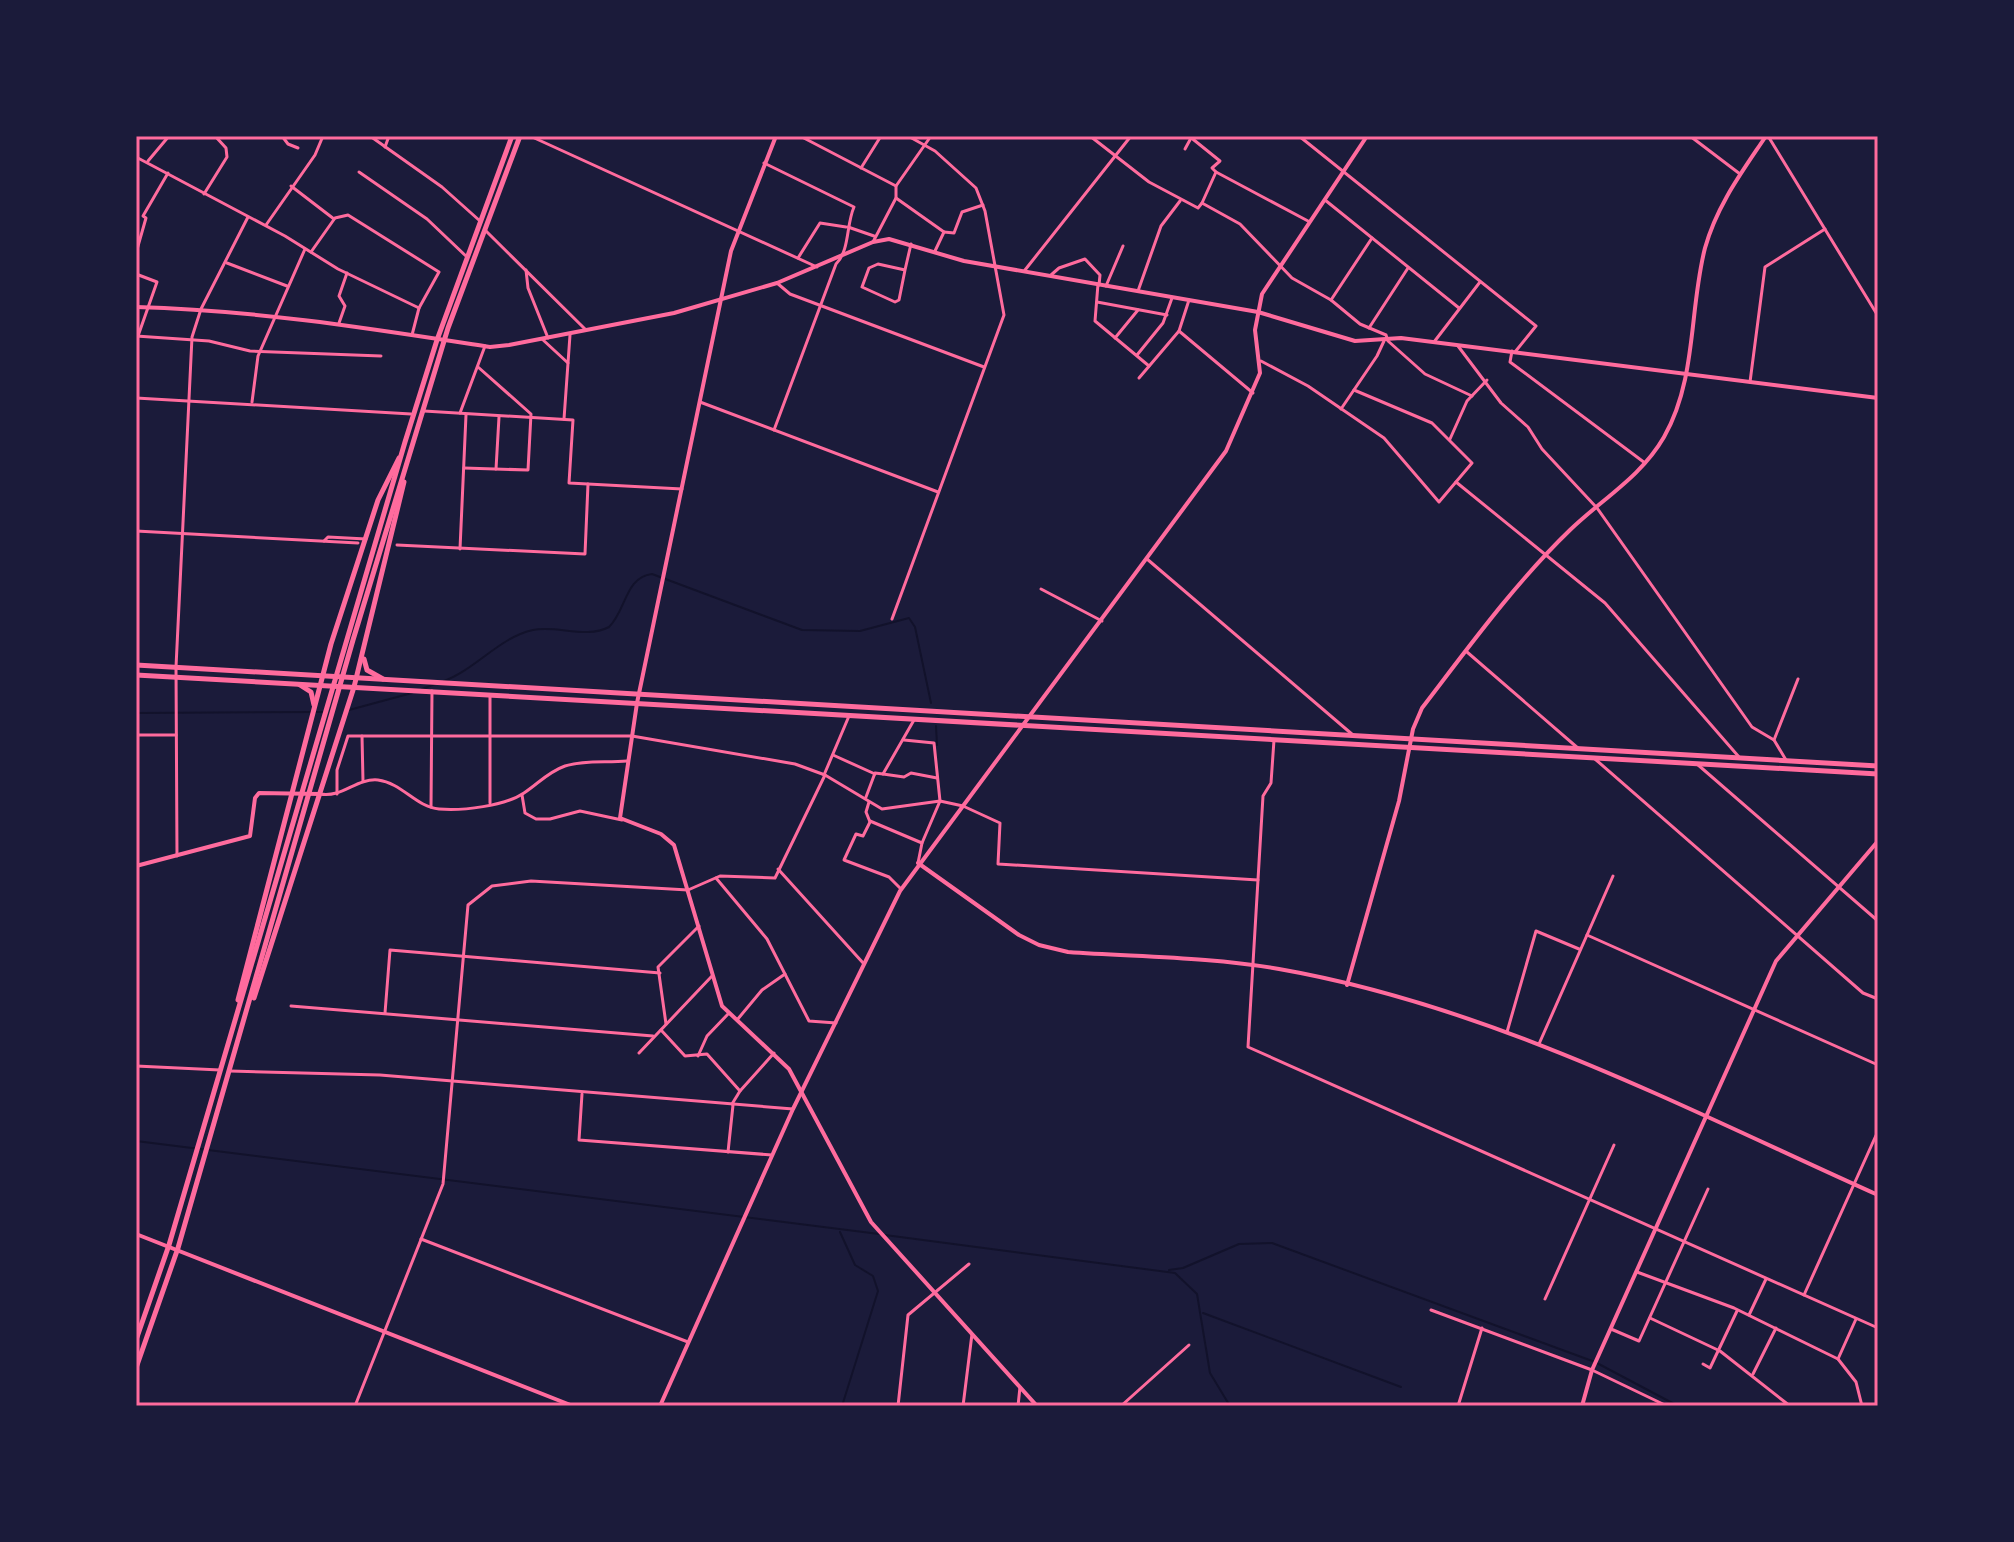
<svg xmlns="http://www.w3.org/2000/svg" width="2014" height="1542" viewBox="0 0 2014 1542" font-family="Figtree,sans-serif">
  <style>
    .lines { fill: none; stroke-linecap: round; stroke-linejoin: round }
    .stream { stroke: #12122b; stroke-width: 2 }
    .minor { stroke: #ff6b9d; stroke-width: 3 }
    .tertiary { stroke: #ff6b9d; stroke-width: 4 }
    .secondary { stroke: #ff6b9d; stroke-width: 4 }
    .trunk { stroke: #ff6b9d; stroke-width: 5 }
    .neatline { fill: none; stroke: #ff6b9d; stroke-width: 3 }
  </style>
  <rect width="100%" height="100%" fill="#1b1b3a"/>
  <g class="lines">
    <g class="stream">
      <path d="M 444,681 C 476,669 500,637 533,630 C 557,625 586,639 609,627 C 626,611 625,577 652,574 L 802,630 L 860,631 L 909,618 L 915,627 L 931,703"/>
      <path d="M 422,689 L 435,684"/>
      <path d="M 349,710 L 412,693"/>
      <path d="M 136,713 L 323,712"/>
      <path d="M 936,726 L 937,745"/>
      <path d="M 136,1141 L 879,1234"/>
      <path d="M 840,1232 L 855,1265 L 873,1276 L 878,1291 L 842,1406"/>
      <path d="M 885,1235 L 1175,1273 L 1197,1294 L 1210,1373 L 1230,1406"/>
      <path d="M 1169,1270 L 1183,1268 L 1239,1244 L 1272,1243 L 1595,1362 L 1678,1406"/>
      <path d="M 1203,1313 L 1401,1387"/>
    </g>
    <g class="minor">
      <path d="M 282,136 L 288,144 L 298,148"/>
      <path d="M 370,136 L 442,187 L 480,221"/>
      <path d="M 530,136 L 817,267"/>
      <path d="M 800,136 L 896,186"/>
      <path d="M 1090,136 L 1149,182 L 1198,208 L 1202,203 L 1240,224 L 1292,278 L 1331,300 L 1360,324 L 1386,335 L 1388,341 L 1425,374 L 1472,396"/>
      <path d="M 1189,136 L 1220,161 L 1212,168 L 1216,172 L 1202,203"/>
      <path d="M 1299,136 L 1536,326 L 1515,352"/>
      <path d="M 1690,136 L 1740,174"/>
      <path d="M 1768,136 L 1878,316"/>
      <path d="M 385,147 L 389,136"/>
      <path d="M 1185,149 L 1191,138"/>
      <path d="M 136,157 L 285,236 L 338,269 L 419,308 L 412,335"/>
      <path d="M 148,161 L 169,136"/>
      <path d="M 764,163 L 854,207 C 846,225 850,250 836,264 L 774,430"/>
      <path d="M 861,168 L 881,136"/>
      <path d="M 359,172 L 427,219 L 467,257"/>
      <path d="M 1216,172 L 1308,221"/>
      <path d="M 291,186 L 334,219"/>
      <path d="M 204,194 L 227,157 L 226,148 L 215,136"/>
      <path d="M 896,198 L 944,232 L 935,251"/>
      <path d="M 1325,200 L 1459,308"/>
      <path d="M 266,225 L 315,155 L 323,136"/>
      <path d="M 848,227 L 874,236"/>
      <path d="M 486,231 L 586,330"/>
      <path d="M 944,232 L 954,233 L 962,212 L 983,205"/>
      <path d="M 873,242 L 896,198 L 896,186 L 931,136"/>
      <path d="M 311,252 L 335,218 L 348,215 L 439,272 L 419,308"/>
      <path d="M 136,253 L 146,218 L 143,216 L 168,173"/>
      <path d="M 798,258 L 820,223 L 846,227"/>
      <path d="M 227,263 L 287,286"/>
      <path d="M 526,270 L 528,288 L 548,338"/>
      <path d="M 905,270 L 899,300 L 895,302 L 862,287 L 869,268 L 878,264 L 905,270 L 911,244"/>
      <path d="M 1025,270 L 1131,136"/>
      <path d="M 136,274 L 157,282 L 138,336"/>
      <path d="M 1051,275 L 1059,268 L 1085,259 L 1100,275 L 1099,285"/>
      <path d="M 777,283 L 790,294 L 984,367"/>
      <path d="M 1098,284 L 1095,321 L 1149,366"/>
      <path d="M 1106,286 L 1123,246"/>
      <path d="M 1138,291 L 1161,226 L 1180,201"/>
      <path d="M 1331,300 L 1372,238"/>
      <path d="M 1097,302 L 1167,315"/>
      <path d="M 339,323 L 345,306 L 339,296 L 347,273"/>
      <path d="M 1369,328 L 1408,268"/>
      <path d="M 1179,331 L 1253,393"/>
      <path d="M 136,336 L 209,341 L 250,351 L 381,356"/>
      <path d="M 1115,338 L 1138,310"/>
      <path d="M 542,339 L 568,363"/>
      <path d="M 1434,342 L 1480,282"/>
      <path d="M 1458,346 L 1501,403 L 1528,427 L 1542,449 L 1597,508 L 1752,727 L 1774,740 L 1786,760"/>
      <path d="M 1512,351 L 1510,362 L 1645,463"/>
      <path d="M 1137,355 L 1163,323 L 1172,298"/>
      <path d="M 1261,361 L 1308,386 L 1384,438 L 1439,502 L 1472,463 L 1432,423 L 1354,390"/>
      <path d="M 1139,378 L 1179,331 L 1189,300"/>
      <path d="M 1750,382 L 1765,267 L 1825,229"/>
      <path d="M 136,398 L 411,414"/>
      <path d="M 252,402 L 258,356 L 305,249"/>
      <path d="M 700,402 L 938,492"/>
      <path d="M 1341,409 L 1377,356 L 1384,341"/>
      <path d="M 424,411 L 573,420 L 569,483 L 682,489"/>
      <path d="M 460,413 L 485,346"/>
      <path d="M 564,419 L 570,335"/>
      <path d="M 1450,439 L 1467,401 L 1487,380"/>
      <path d="M 464,468 L 528,470 L 531,414 L 478,367"/>
      <path d="M 496,469 L 499,417"/>
      <path d="M 1456,482 L 1605,603 L 1739,757"/>
      <path d="M 136,531 L 358,543"/>
      <path d="M 324,541 L 328,537 L 366,539"/>
      <path d="M 397,545 L 585,554 L 588,484"/>
      <path d="M 460,549 L 466,415"/>
      <path d="M 1147,559 L 1353,735"/>
      <path d="M 1041,589 L 1102,621"/>
      <path d="M 892,619 L 1004,315 L 985,211 L 976,188 L 935,151 L 908,136"/>
      <path d="M 1467,652 L 1579,749"/>
      <path d="M 490,695 L 490,803"/>
      <path d="M 136,735 L 176,735"/>
      <path d="M 904,740 L 934,743 L 940,801 L 922,843 L 918,863"/>
      <path d="M 1274,740 L 1271,783 L 1263,796 L 1248,1047 L 1878,1328"/>
      <path d="M 1774,740 L 1798,679"/>
      <path d="M 833,755 L 875,774"/>
      <path d="M 1595,759 L 1863,993 L 1878,999"/>
      <path d="M 1697,764 L 1878,921"/>
      <path d="M 883,774 L 904,777 L 911,773 L 937,778"/>
      <path d="M 824,775 L 849,716"/>
      <path d="M 363,781 L 362,736 L 632,736 L 795,764 L 825,775 L 882,809 L 940,801 L 963,806 L 1000,823 L 998,864 L 1258,880"/>
      <path d="M 320,794 C 343,798 356,778 378,780 C 402,783 416,807 439,809 C 462,811 505,806 524,793 C 539,783 548,772 565,766 C 584,760 607,763 627,761"/>
      <path d="M 337,794 L 337,770 L 348,736 L 362,736"/>
      <path d="M 522,795 L 525,813 L 536,819 L 550,819 L 580,811 L 622,820"/>
      <path d="M 866,797 L 875,773 L 883,774 L 914,720"/>
      <path d="M 869,802 L 866,812 L 870,822 L 863,836 L 856,834 L 844,860 L 889,877 L 901,889"/>
      <path d="M 431,807 L 432,691"/>
      <path d="M 870,821 L 922,843"/>
      <path d="M 177,856 L 176,667 L 192,337 L 201,309 L 248,217"/>
      <path d="M 778,869 L 864,964"/>
      <path d="M 716,878 L 767,939 L 809,1021 L 836,1023"/>
      <path d="M 1587,935 L 1878,1065"/>
      <path d="M 291,1006 L 653,1036"/>
      <path d="M 385,1013 L 390,950 L 660,973"/>
      <path d="M 737,1020 L 762,990 L 785,974"/>
      <path d="M 666,1024 L 658,967 L 699,926"/>
      <path d="M 661,1030 L 685,1056 L 707,1054 L 740,1091 L 774,1053"/>
      <path d="M 1507,1032 L 1536,931 L 1579,949"/>
      <path d="M 1539,1044 L 1613,876"/>
      <path d="M 639,1053 L 712,976"/>
      <path d="M 698,1056 L 707,1036 L 729,1013"/>
      <path d="M 136,1066 L 220,1070"/>
      <path d="M 230,1071 L 380,1075 L 793,1109"/>
      <path d="M 582,1094 L 579,1140 L 772,1155"/>
      <path d="M 732,1104 L 740,1091"/>
      <path d="M 728,1152 L 733,1105"/>
      <path d="M 421,1239 L 688,1342"/>
      <path d="M 1637,1272 L 1734,1308 L 1838,1359 L 1856,1382 L 1862,1406"/>
      <path d="M 1804,1295 L 1878,1131"/>
      <path d="M 1545,1299 L 1614,1145"/>
      <path d="M 1431,1310 L 1592,1370 L 1667,1406"/>
      <path d="M 1749,1315 L 1766,1279"/>
      <path d="M 1650,1318 L 1720,1351 L 1790,1406"/>
      <path d="M 1611,1329 L 1639,1341 L 1708,1189"/>
      <path d="M 1838,1359 L 1856,1319"/>
      <path d="M 1703,1364 L 1710,1368 L 1737,1311"/>
      <path d="M 1753,1374 L 1776,1328"/>
      <path d="M 355,1406 L 443,1184 L 468,905 L 492,886 L 531,881 L 688,890 L 720,876 L 775,878 L 825,775"/>
      <path d="M 898,1406 L 908,1315 L 969,1264"/>
      <path d="M 963,1406 L 972,1334"/>
      <path d="M 1018,1406 L 1020,1387"/>
      <path d="M 1121,1406 L 1189,1345"/>
      <path d="M 1458,1406 L 1482,1328"/>
    </g>
    <g class="tertiary">
      <path d="M 136,307 C 255,310 373,329 490,347 L 509,345 L 674,313 L 777,283 L 873,242 L 889,239 L 964,261 L 1258,312 L 1355,341 L 1401,338 L 1878,398"/>
      <path d="M 918,863 L 1019,935 L 1039,945 L 1068,952 C 1138,957 1210,957 1279,969 C 1491,1006 1684,1108 1878,1195"/>
      <path d="M 136,866 L 250,836 L 255,798 L 259,793 L 320,794"/>
      <path d="M 1347,985 L 1399,801 L 1413,729 L 1422,708 C 1468,648 1515,583 1570,530 C 1602,499 1641,477 1664,437 C 1697,379 1689,310 1705,248 C 1717,205 1742,172 1766,136"/>
      <path d="M 136,1234 L 573,1406"/>
      <path d="M 1582,1406 L 1592,1370 L 1776,961 L 1878,841"/>
    </g>
    <g class="secondary">
      <path d="M 776,136 L 731,251 L 637,703 L 620,818 L 661,834 L 674,845 L 722,1006 L 789,1069 L 871,1222 L 1037,1406"/>
      <path d="M 660,1406 L 793,1109 L 900,891 L 1226,451 L 1260,373 L 1255,330 L 1262,294 L 1367,136"/>
    </g>
    <g class="trunk">
      <path d="M 364,659 L 367,670 L 383,679"/>
      <path d="M 136,665 L 1878,766"/>
      <path d="M 136,675 L 1878,774"/>
      <path d="M 300,685 L 311,692 L 314,705"/>
      <path d="M 254,998 L 354,687 L 404,482"/>
      <path d="M 238,1000 L 331,644 L 378,500 L 399,458"/>
      <path d="M 136,1340 L 169,1245 L 405,442 L 437,340 L 512,136"/>
      <path d="M 136,1368 L 178,1248 L 353,640 L 448,328 L 520,136"/>
    </g>
  </g>
  <rect width="2014" height="1542" fill="none" stroke="#1b1b3a" stroke-width="276"/>
  <rect x="138" y="138" width="1738" height="1266" class="neatline"/>
</svg>
